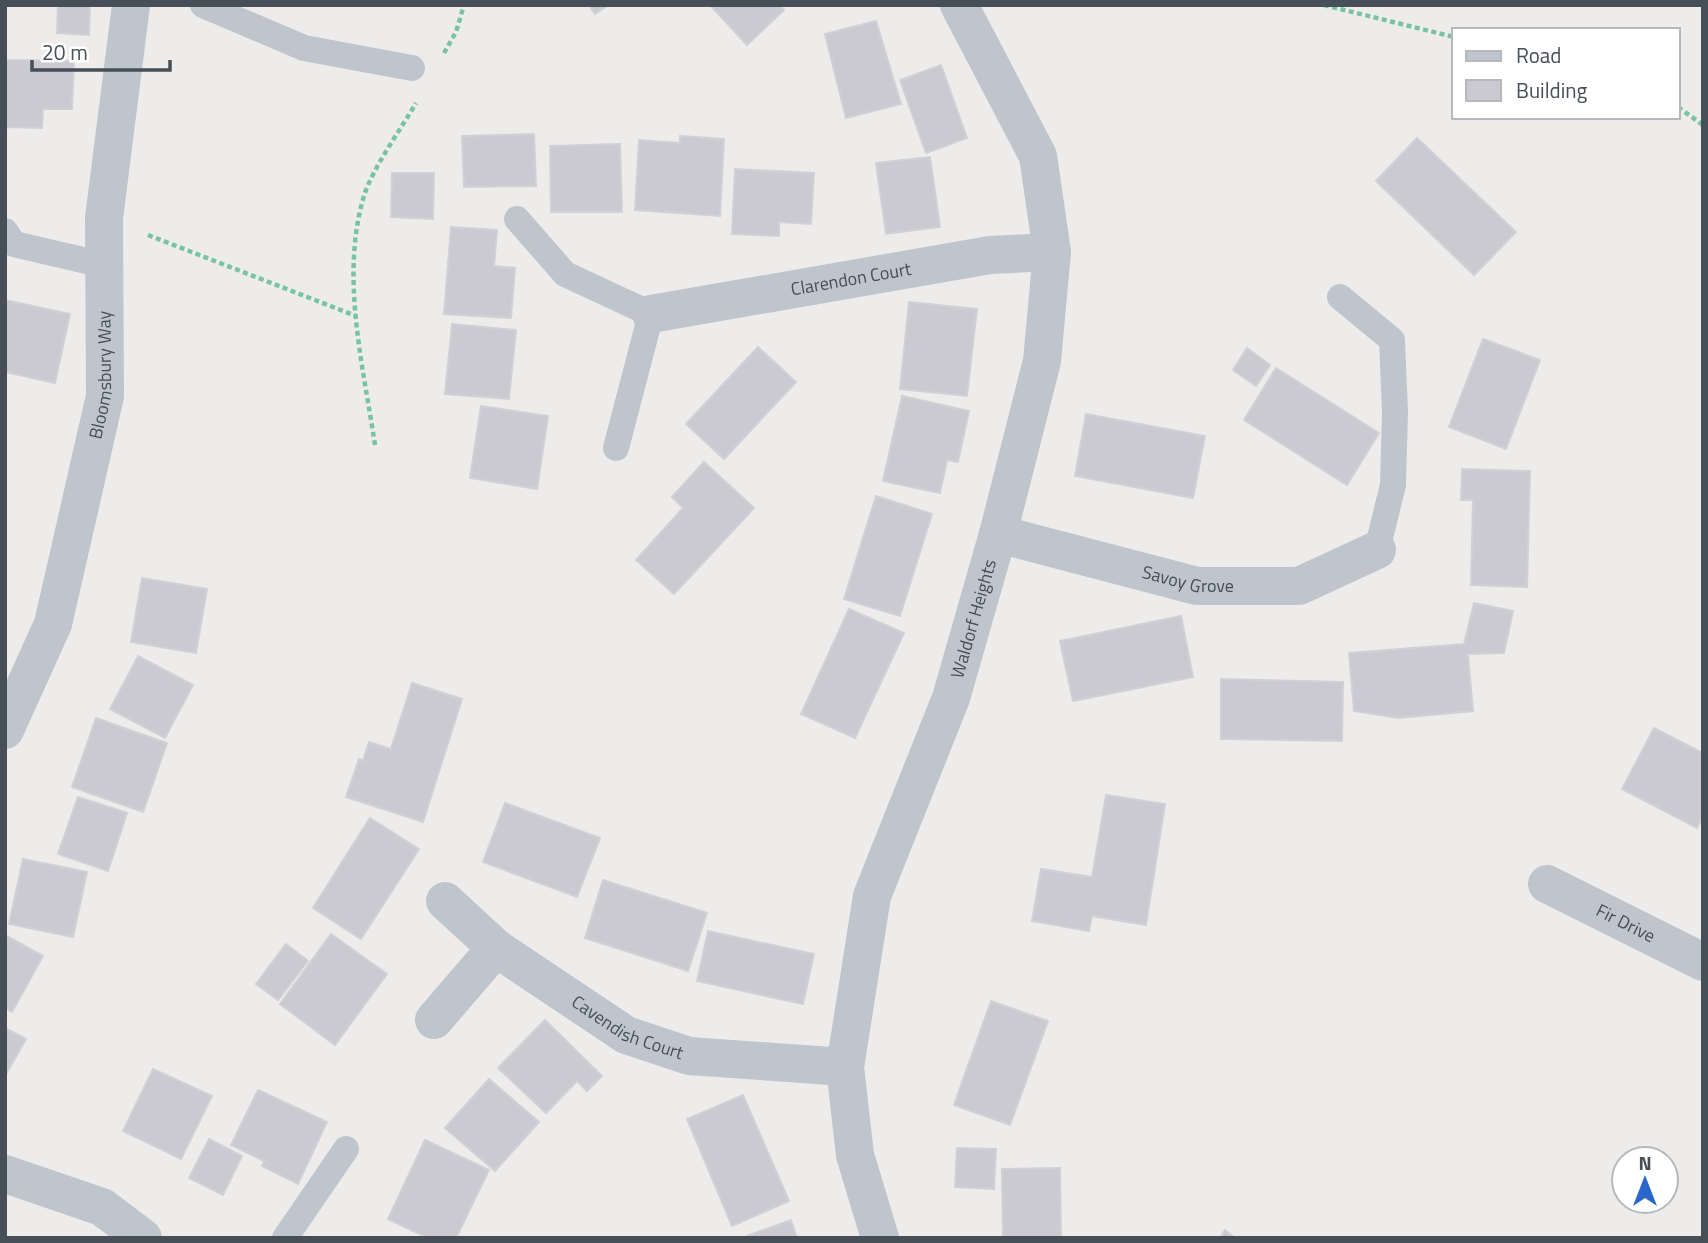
<svg xmlns="http://www.w3.org/2000/svg" width="1708" height="1243" viewBox="0 0 1708 1243" font-family="'Titillium Web',sans-serif">
  <style>
    .building { fill: #cacad0; stroke: #d0d1d7; stroke-width: 2 }
    .lines { fill: none; stroke-linecap: round; stroke-linejoin: round }
    .path { stroke: #78c3a2; stroke-width: 4.5; stroke-dasharray: 5 3.5; stroke-linecap: butt }
    .lane { stroke: #bec5cd; stroke-width: 26 }
    .street { stroke: #bec5cd; stroke-width: 38 }
    .labels { text-anchor: middle; stroke-width: 7; stroke-linejoin: round; paint-order: stroke }
    .street-label { font-size: 18px; fill: #464e57; stroke: #fff }
  </style>
  <rect width="100%" height="100%" fill="#eeeceb"/>
  <g class="building">
    <path d="M 58,5 L 90,5 L 89,35 L 57,33 Z"/>
    <path d="M 589,5 L 608,5 L 595,14 Z"/>
    <path d="M 710,5 L 779,5 L 784,10 L 747,45 Z"/>
    <path d="M 876,21 L 901,104 L 846,118 L 825,34 Z"/>
    <path d="M 5,60 L 74,61 L 72,109 L 43,109 L 42,128 L 5,127 Z"/>
    <path d="M 941,65 L 967,138 L 926,153 L 900,80 Z"/>
    <path d="M 534,134 L 536,186 L 464,187 L 462,136 Z"/>
    <path d="M 680,136 L 724,139 L 720,216 L 635,210 L 639,140 L 680,143 Z"/>
    <path d="M 1417,138 L 1516,232 L 1474,275 L 1376,181 Z"/>
    <path d="M 620,144 L 622,212 L 551,212 L 550,146 Z"/>
    <path d="M 930,157 L 940,227 L 886,234 L 876,163 Z"/>
    <path d="M 735,169 L 814,173 L 811,224 L 779,222 L 779,236 L 732,234 Z"/>
    <path d="M 392,173 L 434,173 L 433,219 L 391,217 Z"/>
    <path d="M 451,227 L 497,230 L 494,266 L 515,268 L 511,318 L 444,314 Z"/>
    <path d="M 5,300 L 70,314 L 55,383 L 5,372 Z"/>
    <path d="M 909,302 L 977,309 L 967,396 L 900,389 Z"/>
    <path d="M 452,324 L 516,330 L 509,399 L 445,394 Z"/>
    <path d="M 1483,339 L 1540,360 L 1506,449 L 1449,427 Z"/>
    <path d="M 758,347 L 796,382 L 724,459 L 686,424 Z"/>
    <path d="M 1247,348 L 1270,365 L 1256,386 L 1233,370 Z"/>
    <path d="M 1276,368 L 1379,433 L 1347,485 L 1244,420 Z"/>
    <path d="M 902,396 L 969,411 L 958,462 L 947,460 L 940,493 L 883,481 Z"/>
    <path d="M 481,406 L 548,416 L 537,489 L 470,478 Z"/>
    <path d="M 1086,414 L 1205,436 L 1193,498 L 1075,476 Z"/>
    <path d="M 704,462 L 754,508 L 674,594 L 636,560 L 683,508 L 672,497 Z"/>
    <path d="M 1462,469 L 1530,471 L 1527,587 L 1471,585 L 1473,500 L 1461,500 Z"/>
    <path d="M 876,496 L 932,514 L 900,616 L 844,599 Z"/>
    <path d="M 142,578 L 207,589 L 196,653 L 131,642 Z"/>
    <path d="M 1474,603 L 1513,611 L 1504,653 L 1468,654 L 1473,711 L 1398,718 L 1354,711 L 1349,653 L 1464,644 Z"/>
    <path d="M 849,609 L 904,633 L 855,738 L 801,714 Z"/>
    <path d="M 1181,616 L 1193,677 L 1073,701 L 1060,641 Z"/>
    <path d="M 138,656 L 193,685 L 165,738 L 110,709 Z"/>
    <path d="M 1221,679 L 1343,682 L 1342,741 L 1221,739 Z"/>
    <path d="M 412,683 L 462,699 L 423,822 L 346,797 L 359,759 L 363,761 L 369,742 L 391,749 Z"/>
    <path d="M 96,718 L 167,743 L 143,812 L 72,787 Z"/>
    <path d="M 1654,728 L 1703,753 L 1703,817 L 1697,828 L 1622,789 Z"/>
    <path d="M 1106,795 L 1165,804 L 1146,925 L 1092,916 L 1089,931 L 1032,921 L 1041,869 L 1092,877 Z"/>
    <path d="M 78,797 L 127,813 L 108,871 L 58,854 Z"/>
    <path d="M 505,803 L 600,838 L 577,897 L 483,862 Z"/>
    <path d="M 370,818 L 419,849 L 361,939 L 313,908 Z"/>
    <path d="M 23,859 L 87,872 L 73,937 L 9,924 Z"/>
    <path d="M 603,880 L 707,913 L 688,971 L 585,938 Z"/>
    <path d="M 708,931 L 814,954 L 803,1004 L 697,981 Z"/>
    <path d="M 331,934 L 387,974 L 335,1045 L 280,1004 Z"/>
    <path d="M 5,935 L 43,956 L 12,1012 L 5,1008 Z"/>
    <path d="M 286,944 L 308,961 L 278,1000 L 256,984 Z"/>
    <path d="M 991,1001 L 1048,1021 L 1010,1125 L 954,1105 Z"/>
    <path d="M 545,1020 L 602,1076 L 587,1091 L 577,1081 L 546,1113 L 498,1068 Z"/>
    <path d="M 5,1028 L 26,1039 L 5,1076 Z"/>
    <path d="M 153,1069 L 212,1096 L 181,1159 L 123,1131 Z"/>
    <path d="M 489,1079 L 539,1122 L 495,1171 L 445,1128 Z"/>
    <path d="M 258,1090 L 327,1122 L 298,1184 L 262,1166 L 264,1161 L 231,1145 Z"/>
    <path d="M 743,1095 L 789,1201 L 732,1226 L 687,1119 Z"/>
    <path d="M 209,1139 L 242,1156 L 223,1195 L 189,1178 Z"/>
    <path d="M 425,1140 L 489,1170 L 456,1238 L 428,1238 L 388,1219 Z"/>
    <path d="M 957,1148 L 996,1149 L 994,1189 L 955,1187 Z"/>
    <path d="M 1060,1168 L 1061,1238 L 1003,1238 L 1002,1169 Z"/>
    <path d="M 791,1220 L 797,1238 L 742,1238 Z"/>
    <path d="M 1225,1230 L 1235,1238 L 1220,1238 Z"/>
  </g>
  <g class="lines">
    <g class="path">
      <path d="M 1324,5 L 1454,37"/>
      <path d="M 444,53 L 456,32 L 464,5"/>
      <path d="M 1678,107 L 1703,125"/>
      <path d="M 148,235 L 356,316"/>
      <path d="M 375,445 C 363,365 340,275 364,196 C 372,169 401,129 416,103"/>
    </g>
    <g class="lane">
      <path d="M 203,5 L 304,48 L 412,68"/>
      <path d="M 517,219 L 565,274 L 651,314 L 616,448"/>
      <path d="M 5,231 L 14,244 L 104,265"/>
      <path d="M 1340,297 L 1392,340 L 1395,411 L 1393,485 L 1377,550"/>
      <path d="M 285,1238 L 346,1149"/>
    </g>
    <g class="street">
      <path id="s1" d="M 651,314 L 990,255 L 1052,252"/>
      <path id="s2" d="M 998,534 L 1197,586 L 1299,586 L 1377,550"/>
      <path id="s3" d="M 5,730 L 53,624 L 105,396 L 104,218 L 131,5"/>
      <path id="s4" d="M 1547,884 L 1703,962"/>
      <path id="s5" d="M 445,901 L 496,948 L 626,1035 L 689,1056 L 845,1067"/>
      <path d="M 434,1020 L 496,948"/>
      <path d="M 5,1174 L 102,1207 L 143,1238"/>
      <path id="s6" d="M 880,1238 L 855,1155 L 845,1067 L 872,896 L 951,698 L 998,534 L 1042,361 L 1052,252 L 1038,156 L 959,5"/>
    </g>
  </g>
  <g class="labels">
    <g class="street-label">
      <text dy="6" stroke="none"><textPath href="#s1" startOffset="203">Clarendon Court</textPath></text>
      <text dy="6" stroke="none"><textPath href="#s3" startOffset="371">Bloomsbury Way</textPath></text>
      <text dy="6" stroke="none"><textPath href="#s2" startOffset="196">Savoy Grove</textPath></text>
      <text dy="6" stroke="none"><textPath href="#s6" startOffset="644">Waldorf Heights</textPath></text>
      <text dy="6" stroke="none"><textPath href="#s4" startOffset="88">Fir Drive</textPath></text>
      <text dy="6" stroke="none"><textPath href="#s5" startOffset="224">Cavendish Court</textPath></text>
    </g>
  </g>
  <rect width="1708" height="1243" fill="none" stroke="#464e57" stroke-width="14"/>
  <rect x="1452" y="28" width="228" height="91" fill="#ffffff" stroke="#b5b8bc" stroke-width="2"/>
  <rect x="1466" y="51" width="35" height="10" fill="#bec5cd" stroke="#b5b8bc" stroke-width="2"/>
  <text x="1516" y="63" font-size="21" fill="#464e57">Road</text>
  <rect x="1466" y="80" width="35" height="21" fill="#cacad0" stroke="#b5b8bc" stroke-width="2"/>
  <text x="1516" y="98" font-size="21" fill="#464e57">Building</text>
  <g transform="translate(1645 1180)"><circle r="33" fill="#ffffff" stroke="#b5b8bc" stroke-width="2"/>
  <path d="M0-5L12 26L0 18L-12 26Z" fill="#2967ca"/>
  <text y="-10" font-size="19" font-weight="bold" text-anchor="middle" fill="#464e57">N</text>
  </g>
  <path d="M32 60v10h138v-10" fill="none" stroke="#464e57" stroke-width="3.5"/>
  <text x="42" y="60" font-size="21" fill="#464e57" stroke="#ffffff" stroke-width="5" paint-order="stroke">20 m</text>
</svg>
